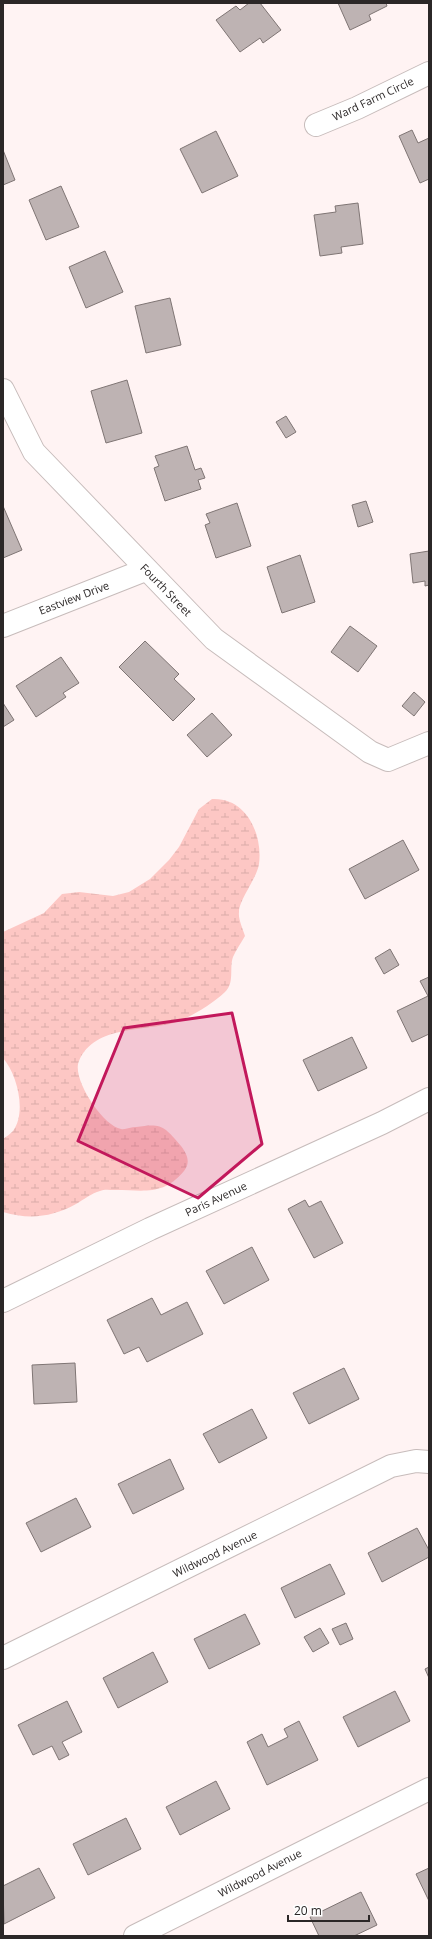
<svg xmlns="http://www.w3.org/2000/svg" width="432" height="1939" viewBox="0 0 432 1939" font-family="'Open Sans',sans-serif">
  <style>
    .wetland { fill: url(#wetland-marsh) }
    .building { fill: #beb3b3; stroke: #7f7574 }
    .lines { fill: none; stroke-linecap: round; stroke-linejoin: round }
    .minor-casing { stroke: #c7bcbb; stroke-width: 24 }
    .minor { stroke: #fff; stroke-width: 22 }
    .marked { fill: #c2185b; fill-opacity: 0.2; stroke: #c2185b; stroke-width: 3; stroke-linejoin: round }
    .labels { text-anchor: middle; stroke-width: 4; stroke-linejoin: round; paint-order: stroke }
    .street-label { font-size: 11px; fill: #2b2727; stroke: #fff }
  </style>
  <defs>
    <pattern id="wetland-marsh" width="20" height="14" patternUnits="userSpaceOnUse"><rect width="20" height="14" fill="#fdc7c4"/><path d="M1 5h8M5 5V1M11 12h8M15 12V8" fill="none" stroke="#d9aba8"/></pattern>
  </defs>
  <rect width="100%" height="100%" fill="#fff3f3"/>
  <path class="wetland" d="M 212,799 C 246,797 263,834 259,864 C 257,878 239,900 239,912 C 238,919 243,929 245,936 C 241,943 236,950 233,957 C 229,968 235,983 225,992 C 212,1004 193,1016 176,1022 C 146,1032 95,1024 79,1061 C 71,1078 103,1126 121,1129 C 125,1130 131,1127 136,1127 C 162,1123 164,1126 181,1146 C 187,1154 191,1162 184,1171 C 163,1196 145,1190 115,1190 C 110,1190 104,1189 100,1191 C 92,1193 83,1200 76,1204 C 52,1217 30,1220 3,1212 L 3,1139 C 6,1137 10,1134 13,1131 C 27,1112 17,1074 3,1058 L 3,932 L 44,913 L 62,894 L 79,892 L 113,896 L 129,892 L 150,879 L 169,860 L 179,847 L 199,809 Z"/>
  <g class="building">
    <path d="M 249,3 L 260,3 L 281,30 L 263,43 L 260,38 L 240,52 L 216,20 L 236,6 L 240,10 Z"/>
    <path d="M 338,3 L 386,3 L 387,6 L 369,15 L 371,20 L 350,30 Z"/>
    <path d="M 412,130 L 418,143 L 429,138 L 429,179 L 420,183 L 399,136 Z"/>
    <path d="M 216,131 L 238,176 L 202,193 L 180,149 Z"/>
    <path d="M 3,150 L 15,180 L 3,185 Z"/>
    <path d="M 61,186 L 79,227 L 46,240 L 29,200 Z"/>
    <path d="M 358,203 L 363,244 L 341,247 L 342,253 L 320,256 L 314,215 L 336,212 L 335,206 Z"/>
    <path d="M 105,251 L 123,292 L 86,308 L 69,267 Z"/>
    <path d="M 170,298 L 181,345 L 146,353 L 135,306 Z"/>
    <path d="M 127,380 L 142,433 L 106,443 L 91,391 Z"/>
    <path d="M 286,416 L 296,432 L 286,438 L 276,422 Z"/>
    <path d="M 187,446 L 195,470 L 201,468 L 205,478 L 198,480 L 201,489 L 165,501 L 154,468 L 159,466 L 155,456 Z"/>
    <path d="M 366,501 L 373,522 L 358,527 L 352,505 Z"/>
    <path d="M 237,503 L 251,546 L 216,558 L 205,525 L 210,523 L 206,514 Z"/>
    <path d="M 3,506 L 22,550 L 3,558 Z"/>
    <path d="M 429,551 L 429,585 L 425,586 L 425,581 L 413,583 L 410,554 Z"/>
    <path d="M 300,555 L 315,602 L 282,613 L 267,567 Z"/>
    <path d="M 350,626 L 377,646 L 358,672 L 331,652 Z"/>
    <path d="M 145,641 L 179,674 L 174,679 L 195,699 L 173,721 L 119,667 Z"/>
    <path d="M 61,657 L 79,683 L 63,693 L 66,697 L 36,717 L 16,686 Z"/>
    <path d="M 414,692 L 425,702 L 414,716 L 402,706 Z"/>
    <path d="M 3,703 L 14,720 L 3,727 Z"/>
    <path d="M 212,713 L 232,735 L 207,757 L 187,735 Z"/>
    <path d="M 403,840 L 419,870 L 365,899 L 349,869 Z"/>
    <path d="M 390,949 L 399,965 L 384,974 L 375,958 Z"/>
    <path d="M 429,977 L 429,1034 L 412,1042 L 397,1011 L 428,996 L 420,981 Z"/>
    <path d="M 352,1037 L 367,1068 L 318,1091 L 303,1060 Z"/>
    <path d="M 305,1200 L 309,1207 L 321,1201 L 343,1243 L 314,1258 L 288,1209 Z"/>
    <path d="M 252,1247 L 269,1280 L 224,1304 L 206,1271 Z"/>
    <path d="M 152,1298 L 161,1315 L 187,1302 L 203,1334 L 147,1362 L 139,1347 L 124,1354 L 107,1320 Z"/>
    <path d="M 75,1363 L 77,1402 L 34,1404 L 32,1365 Z"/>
    <path d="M 344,1368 L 359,1399 L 309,1424 L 293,1393 Z"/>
    <path d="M 252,1409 L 267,1438 L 219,1463 L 203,1434 Z"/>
    <path d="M 170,1459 L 184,1489 L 133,1514 L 118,1484 Z"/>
    <path d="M 76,1498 L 91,1527 L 41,1552 L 26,1523 Z"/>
    <path d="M 417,1528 L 429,1550 L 429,1557 L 382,1582 L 368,1553 Z"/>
    <path d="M 330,1564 L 345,1594 L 295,1618 L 281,1588 Z"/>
    <path d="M 245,1614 L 260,1644 L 209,1669 L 194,1639 Z"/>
    <path d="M 346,1623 L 353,1639 L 340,1645 L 332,1629 Z"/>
    <path d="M 320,1628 L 329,1643 L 313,1652 L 304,1637 Z"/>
    <path d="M 153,1652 L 168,1682 L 118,1708 L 103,1678 Z"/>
    <path d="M 429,1667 L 429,1678 L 425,1669 Z"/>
    <path d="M 395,1691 L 410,1721 L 358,1747 L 343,1717 Z"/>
    <path d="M 67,1701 L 82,1732 L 62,1742 L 69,1755 L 59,1760 L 52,1746 L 33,1755 L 18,1725 Z"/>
    <path d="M 299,1721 L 318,1760 L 267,1785 L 247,1742 L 262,1734 L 268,1747 L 288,1737 L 284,1729 Z"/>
    <path d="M 216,1781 L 230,1809 L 180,1835 L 166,1807 Z"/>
    <path d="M 126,1818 L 141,1849 L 88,1875 L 73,1844 Z"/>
    <path d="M 39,1868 L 55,1898 L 4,1924 L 3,1886 Z"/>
    <path d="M 429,1868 L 429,1901 L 416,1874 Z"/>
    <path d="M 361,1892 L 377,1925 L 354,1936 L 319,1936 L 310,1917 Z"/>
  </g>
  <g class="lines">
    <defs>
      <g id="minor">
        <path d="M 316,125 L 357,108 L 429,73"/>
        <path d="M 3,390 L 34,452 L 214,639 L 370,752 L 388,760 L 429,743"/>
        <path d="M 3,626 L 145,570"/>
        <path d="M 3,1301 L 150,1229 L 382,1123 L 429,1099"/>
        <path d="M 3,1658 L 391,1466 L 416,1461 L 429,1462"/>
        <path d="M 135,1936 L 429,1789"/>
      </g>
    </defs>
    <use href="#minor" class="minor-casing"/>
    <use href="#minor" class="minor"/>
  </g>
  <path class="marked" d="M 232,1013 L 262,1144 L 198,1198 L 78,1141 L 124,1028 Z"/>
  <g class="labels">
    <g class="street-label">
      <text transform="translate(373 99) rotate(-25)" y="4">Ward Farm Circle</text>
      <text transform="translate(166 590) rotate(46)" y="4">Fourth Street</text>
      <text transform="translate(74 598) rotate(-21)" y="4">Eastview Drive</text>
      <text transform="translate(216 1199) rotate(-25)" y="4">Paris Avenue</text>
      <text transform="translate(215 1554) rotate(-26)" y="4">Wildwood Avenue</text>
      <text transform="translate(260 1873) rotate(-27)" y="4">Wildwood Avenue</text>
    </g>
  </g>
  <rect width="432" height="1939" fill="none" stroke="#2b2727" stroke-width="8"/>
  <path d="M288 1915v6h81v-6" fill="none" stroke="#2b2727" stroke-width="2"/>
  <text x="294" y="1915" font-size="12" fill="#2b2727" stroke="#ffffff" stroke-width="3" paint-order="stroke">20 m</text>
</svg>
